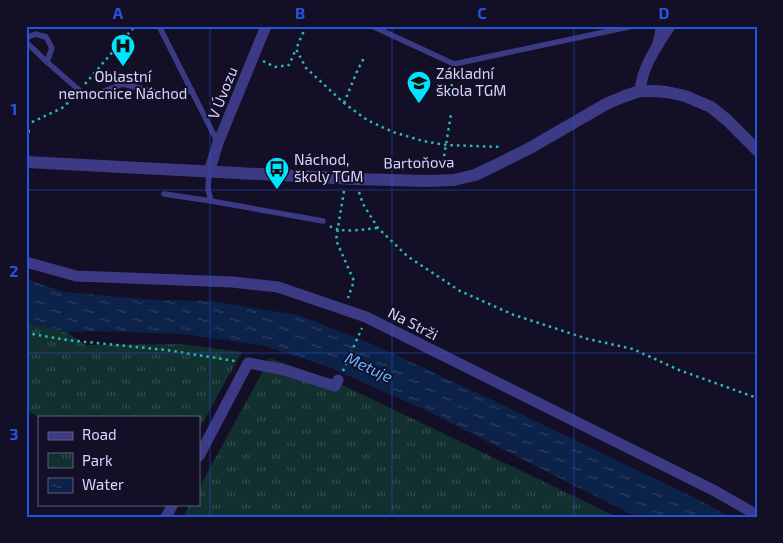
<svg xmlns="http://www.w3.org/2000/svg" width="783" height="543" viewBox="0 0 783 543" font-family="'Exo 2',sans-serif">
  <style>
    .park { fill: url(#park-tufts) }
    .water { fill: url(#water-ripples) }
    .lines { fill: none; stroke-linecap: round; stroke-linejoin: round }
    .path { stroke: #2fb8b0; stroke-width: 2.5; stroke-dasharray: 2.5 4; stroke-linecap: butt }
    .service { stroke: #3d3a85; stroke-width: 5.5 }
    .minor { stroke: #3d3a85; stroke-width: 11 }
    .tertiary { stroke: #3d3a85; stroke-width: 12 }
    .grid { fill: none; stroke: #2655da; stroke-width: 1; stroke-opacity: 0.55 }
    .labels { text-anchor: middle; stroke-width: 4; stroke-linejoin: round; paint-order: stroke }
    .poi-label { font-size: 15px; fill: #d9d4ff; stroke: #130f26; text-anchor: start }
    .street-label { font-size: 15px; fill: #d9d4ff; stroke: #130f26 }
    .water-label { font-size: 16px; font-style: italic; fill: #62b6ff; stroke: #130f26 }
    .neatline { fill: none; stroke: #2655da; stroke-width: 2 }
    .grid-label { font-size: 16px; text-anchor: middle; font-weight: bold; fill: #2655da }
  </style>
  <defs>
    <pattern id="park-tufts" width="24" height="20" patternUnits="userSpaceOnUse" patternTransform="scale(1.25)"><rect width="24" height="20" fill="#12302f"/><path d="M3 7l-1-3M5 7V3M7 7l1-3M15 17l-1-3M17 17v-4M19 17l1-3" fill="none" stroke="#344d4e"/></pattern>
    <pattern id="water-ripples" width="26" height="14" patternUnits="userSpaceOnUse" patternTransform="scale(1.25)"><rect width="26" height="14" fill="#0c2248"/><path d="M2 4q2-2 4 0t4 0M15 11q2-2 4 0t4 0" fill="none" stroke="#2f4163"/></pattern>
  </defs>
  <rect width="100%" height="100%" fill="#130f26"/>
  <g class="park">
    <path d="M 26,323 L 66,332 L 86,345 L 181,344 L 242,352 L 199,429 L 199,417 L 39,417 L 26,410 Z"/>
    <path d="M 270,358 L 334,381 L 617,517 L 183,517 L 190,504 L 199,504 L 199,488 Z"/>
  </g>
  <path class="water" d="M 26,279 L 64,292 L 154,300 L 211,301 L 298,315 L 372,344 L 486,397 L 699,500 L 729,517 L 637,517 L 421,408 L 326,366 L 262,345 L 182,334 L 92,331 L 66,332 L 26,323 Z"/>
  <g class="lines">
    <g class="path">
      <path d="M 306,26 L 296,49 L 306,68 L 344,103 L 367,120 L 393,132 L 423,141 L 446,145 L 502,147"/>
      <path d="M 263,61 L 275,67 L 289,65 L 296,49"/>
      <path d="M 85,84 L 135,26"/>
      <path d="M 451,93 L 453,72"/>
      <path d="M 344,103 L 358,69 L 364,58"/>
      <path d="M 26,125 L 64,107 L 73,97"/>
      <path d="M 26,126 L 30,131 L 26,132"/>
      <path d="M 442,169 L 451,114"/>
      <path d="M 344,191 L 336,240 L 354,281 L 348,298"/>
      <path d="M 359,192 L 363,204 L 378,228 L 407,256 L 460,291 L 514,315 L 588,339 L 633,349 L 679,370 L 757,398"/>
      <path d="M 330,226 C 340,234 365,229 378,228"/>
      <path d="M 26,333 L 67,340 L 166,350 L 235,361"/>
      <path d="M 343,371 L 362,328"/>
    </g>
    <g class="service">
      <path d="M 159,26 L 217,141"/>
      <path d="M 372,26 L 454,64 L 633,26"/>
      <path d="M 26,38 L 35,34 L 46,37 L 52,48 L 47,62"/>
      <path d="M 26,42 L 47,62 L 87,97 L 123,84 L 172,96 L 192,90"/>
      <path d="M 655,44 L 659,26"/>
      <path d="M 209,172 L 208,189 L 211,201 L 323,221"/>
      <path d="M 164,194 L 211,201"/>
    </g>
    <g class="minor">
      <path d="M 640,91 C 642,67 657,46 670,26"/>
      <path d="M 209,172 L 218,143 L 266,26"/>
      <path d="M 26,262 L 76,276 L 232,282 L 278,287 L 366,317 L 715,491 L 757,515"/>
      <path d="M 199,456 L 248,363 L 281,369 L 335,386 L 338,380"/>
      <path d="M 166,517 L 173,504"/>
    </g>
    <path class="tertiary" d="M 26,162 L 355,179 L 427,181 L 454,180 L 475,175 L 492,167 L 530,148 L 606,104 L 625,96 L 640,91 L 654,91 L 667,92 L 685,96 L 711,107 L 727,120 L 757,150"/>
  </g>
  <path class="grid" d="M 210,26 L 210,517M 392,26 L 392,517M 574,26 L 574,517M 26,190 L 757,190M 26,353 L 757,353"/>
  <defs>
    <symbol id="hospital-pin" viewBox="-11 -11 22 30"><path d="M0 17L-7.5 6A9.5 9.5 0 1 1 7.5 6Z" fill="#00e5ff" stroke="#130f26"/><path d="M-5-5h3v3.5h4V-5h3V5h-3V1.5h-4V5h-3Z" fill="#111"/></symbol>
    <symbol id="school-pin" viewBox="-11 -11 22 30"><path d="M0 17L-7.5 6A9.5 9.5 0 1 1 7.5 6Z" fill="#00e5ff" stroke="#130f26"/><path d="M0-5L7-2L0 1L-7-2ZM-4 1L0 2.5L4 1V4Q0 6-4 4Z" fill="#111"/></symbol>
    <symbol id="bus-pin" viewBox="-11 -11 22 30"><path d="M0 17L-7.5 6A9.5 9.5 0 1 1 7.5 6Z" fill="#00e5ff" stroke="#130f26"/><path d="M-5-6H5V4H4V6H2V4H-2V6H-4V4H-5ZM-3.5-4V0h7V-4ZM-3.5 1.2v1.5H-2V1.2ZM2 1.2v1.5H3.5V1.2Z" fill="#111"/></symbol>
  </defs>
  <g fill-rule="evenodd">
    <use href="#hospital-pin" x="109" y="32" width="28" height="38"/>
    <use href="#school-pin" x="405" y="69" width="28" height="38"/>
    <use href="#bus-pin" x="263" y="155" width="28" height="38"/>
  </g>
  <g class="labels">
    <g class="poi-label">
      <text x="436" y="79">Základní<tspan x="436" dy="17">škola TGM</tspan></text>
      <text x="123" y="82" text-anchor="middle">Oblastní<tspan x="123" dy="17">nemocnice Náchod</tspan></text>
      <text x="294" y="165">Náchod,<tspan x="294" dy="17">školy TGM</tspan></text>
    </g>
    <g class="street-label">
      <text transform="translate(223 93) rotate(-68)" y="5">V Úvozu</text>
      <text transform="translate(419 163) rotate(-1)" y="5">Bartoňova</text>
      <text transform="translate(413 324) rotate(27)" y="5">Na Strži</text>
    </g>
    <g class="water-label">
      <text transform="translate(369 367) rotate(25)" y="6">Metuje</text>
    </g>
  </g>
  <rect width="783" height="543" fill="none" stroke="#130f26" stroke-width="55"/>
  <rect x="38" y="416" width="162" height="90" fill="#130f26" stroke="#625e7d"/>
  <rect x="48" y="432" width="25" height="8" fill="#3d3a85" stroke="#625e7d"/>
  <text x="82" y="440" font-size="15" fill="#d9d4ff">Road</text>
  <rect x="48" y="453" width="25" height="15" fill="url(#park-tufts)" stroke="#625e7d"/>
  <text x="82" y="466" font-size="15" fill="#d9d4ff">Park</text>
  <rect x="48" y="478" width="25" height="15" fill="url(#water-ripples)" stroke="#625e7d"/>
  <text x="82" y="490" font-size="15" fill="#d9d4ff">Water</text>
  <rect x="28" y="28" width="728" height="488" class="neatline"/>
  <g class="grid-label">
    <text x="118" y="19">A</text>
    <text x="300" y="19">B</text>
    <text x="482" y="19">C</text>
    <text x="664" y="19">D</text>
    <text x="14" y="115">1</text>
    <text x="14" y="277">2</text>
    <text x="14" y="440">3</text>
  </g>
</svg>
